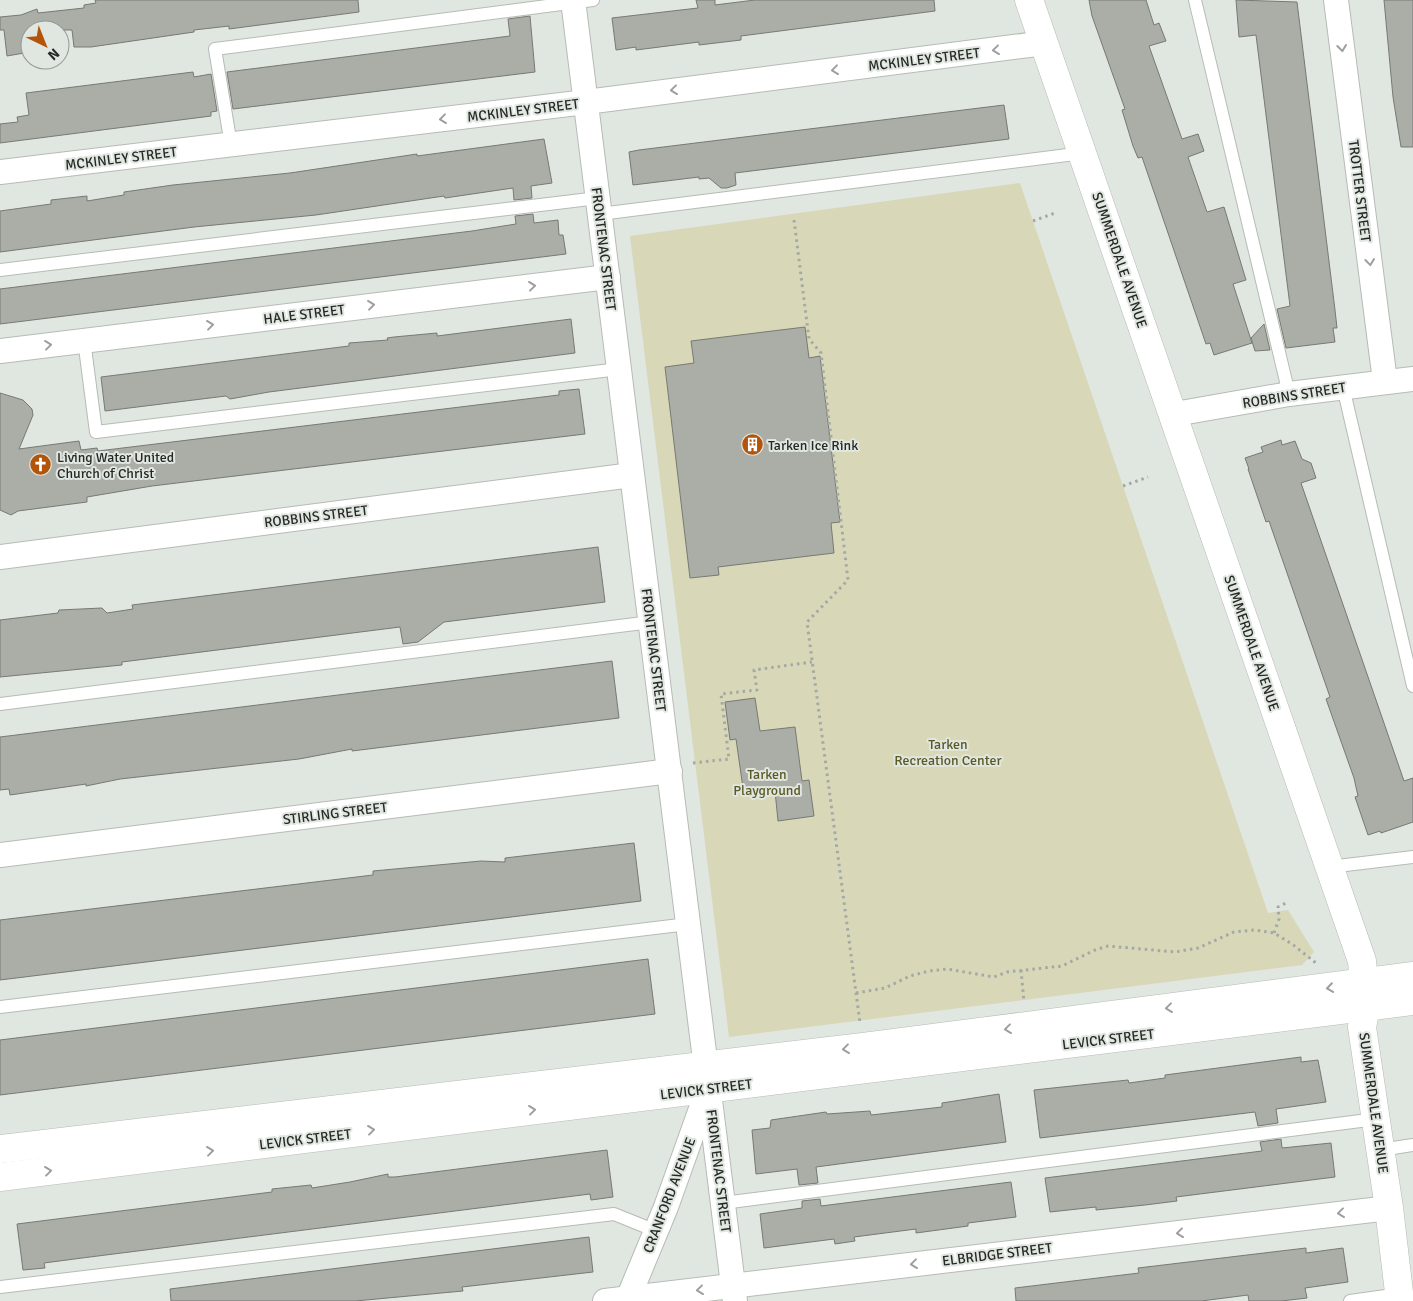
<svg xmlns="http://www.w3.org/2000/svg" width="1413" height="1301" viewBox="0 0 1413 1301" font-family="Signika,sans-serif">
  <style>
    .green { fill: #d8d7b7 }
    .building { fill: #abaea7; stroke: #777a74 }
    .lines { fill: none; stroke-linecap: round; stroke-linejoin: round }
    .service-casing { stroke: #b6bbb6; stroke-width: 14 }
    .minor-casing { stroke: #b6bbb6; stroke-width: 26 }
    .tertiary-casing { stroke: #b6bbb6; stroke-width: 29 }
    .secondary-casing { stroke: #b6bbb6; stroke-width: 29 }
    .path { stroke: #a5a9a5; stroke-width: 3; stroke-dasharray: 2.5 4; stroke-linecap: butt }
    .service { stroke: #fff; stroke-width: 12 }
    .minor { stroke: #fff; stroke-width: 24 }
    .tertiary { stroke: #fff; stroke-width: 28 }
    .secondary { stroke: #fff; stroke-width: 28 }
    .oneway { stroke: #9d9e9d }
    .labels { text-anchor: middle; stroke-width: 4; stroke-linejoin: round; paint-order: stroke }
    .street-label { font-size: 14px; fill: #262826; stroke: #e0e6e0 }
    .poi-label { font-size: 14px; fill: #262826; stroke: #e0e6e0; text-anchor: start }
    .park-label { font-size: 14px; fill: #5b5924; stroke: #e0e6e0 }
  </style>
  <rect width="100%" height="100%" fill="#e0e6e0"/>
  <path class="green" d="M 1020,183 L 1268,913 L 1288,910 L 1314,952 L 1302,965 L 729,1037 L 630,236 Z"/>
  <g class="building">
    <path d="M 95,0 L 358,0 L 359,12 L 229,29 L 229,26 L 194,30 L 194,32 L 91,47 L 74,47 L 72,30 L 30,30 L 30,52 L 7,56 L 4,30 L 0,30 L 0,17 L 21,15 L 37,9 L 38,13 L 84,8 L 84,5 L 96,3 Z"/>
    <path d="M 696,0 L 715,0 L 715,5 L 755,0 L 934,0 L 935,11 L 741,36 L 741,40 L 699,45 L 699,42 L 636,50 L 636,47 L 616,50 L 612,18 L 698,8 Z"/>
    <path d="M 1089,0 L 1146,0 L 1154,25 L 1159,23 L 1166,41 L 1149,46 L 1182,139 L 1198,134 L 1204,151 L 1188,157 L 1207,212 L 1224,207 L 1246,280 L 1233,284 L 1252,343 L 1214,355 L 1210,343 L 1206,344 L 1142,157 L 1138,158 L 1133,146 L 1122,110 L 1125,109 L 1092,16 Z"/>
    <path d="M 1236,0 L 1297,2 L 1335,310 L 1337,328 L 1333,328 L 1335,342 L 1286,348 L 1277,309 L 1290,306 L 1256,35 L 1239,37 Z"/>
    <path d="M 1384,0 L 1413,0 L 1413,147 L 1401,147 L 1393,97 Z"/>
    <path d="M 530,16 L 535,72 L 233,109 L 227,72 L 510,36 L 508,19 Z"/>
    <path d="M 193,72 L 194,77 L 211,74 L 217,111 L 211,112 L 211,116 L 0,143 L 0,124 L 18,122 L 17,117 L 29,115 L 26,93 Z"/>
    <path d="M 1004,105 L 1009,139 L 735,173 L 736,185 L 727,188 L 721,188 L 709,178 L 699,179 L 699,177 L 633,185 L 629,152 L 639,150 Z"/>
    <path d="M 544,139 L 552,183 L 531,186 L 532,198 L 514,200 L 513,188 L 445,198 L 444,196 L 316,215 L 194,227 L 0,252 L 0,211 L 51,204 L 51,200 L 87,196 L 87,201 L 124,195 L 124,192 L 173,185 L 290,173 L 417,154 L 417,156 Z"/>
    <path d="M 533,214 L 534,223 L 558,220 L 559,235 L 563,235 L 566,254 L 0,324 L 0,289 L 472,231 L 516,224 L 515,216 Z"/>
    <path d="M 571,319 L 575,353 L 269,392 L 230,399 L 226,396 L 105,411 L 101,377 L 349,346 L 349,343 L 388,340 L 387,338 L 394,337 L 437,333 L 437,336 Z"/>
    <path d="M 1264,324 L 1270,350 L 1255,351 L 1251,338 Z"/>
    <path d="M 805,327 L 809,358 L 820,356 L 840,522 L 831,523 L 834,553 L 718,567 L 719,575 L 690,578 L 665,367 L 694,363 L 691,341 Z"/>
    <path d="M 579,389 L 585,434 L 152,486 L 87,497 L 87,502 L 18,511 L 11,515 L 0,510 L 0,393 L 23,400 L 32,409 L 33,415 L 19,449 L 79,441 L 81,450 L 97,448 L 98,451 L 559,395 L 559,391 Z"/>
    <path d="M 1281,440 L 1282,445 L 1295,441 L 1302,459 L 1311,463 L 1316,478 L 1301,483 L 1404,781 L 1413,778 L 1413,822 L 1381,833 L 1380,831 L 1368,835 L 1355,797 L 1358,796 L 1354,778 L 1326,699 L 1330,697 L 1269,521 L 1266,522 L 1248,469 L 1249,469 L 1245,458 L 1263,452 L 1261,447 Z"/>
    <path d="M 598,547 L 605,602 L 444,622 L 418,642 L 403,644 L 400,627 L 122,662 L 122,665 L 0,677 L 0,620 L 58,613 L 59,610 L 102,608 L 107,613 L 133,609 L 132,605 Z"/>
    <path d="M 612,661 L 619,718 L 352,751 L 352,749 L 299,759 L 120,779 L 86,786 L 86,784 L 10,795 L 9,789 L 0,790 L 0,737 Z"/>
    <path d="M 755,698 L 760,731 L 795,727 L 802,781 L 809,780 L 814,816 L 778,821 L 775,791 L 744,795 L 736,739 L 730,740 L 725,702 Z"/>
    <path d="M 634,843 L 641,901 L 0,980 L 0,920 L 373,875 L 373,871 L 481,861 L 505,862 L 505,858 Z"/>
    <path d="M 648,959 L 655,1014 L 0,1095 L 0,1040 Z"/>
    <path d="M 1301,1057 L 1301,1062 L 1318,1060 L 1326,1102 L 1276,1109 L 1278,1123 L 1258,1126 L 1255,1112 L 1040,1138 L 1034,1090 L 1128,1080 L 1129,1083 L 1165,1078 L 1165,1075 Z"/>
    <path d="M 999,1094 L 1006,1142 L 816,1167 L 818,1183 L 799,1185 L 797,1169 L 756,1174 L 752,1130 L 770,1128 L 771,1120 L 826,1112 L 827,1114 L 870,1111 L 871,1115 L 942,1107 L 942,1103 Z"/>
    <path d="M 1281,1139 L 1282,1148 L 1331,1143 L 1335,1177 L 1176,1197 L 1177,1201 L 1145,1205 L 1096,1210 L 1096,1207 L 1050,1212 L 1045,1178 L 1262,1151 L 1260,1142 Z"/>
    <path d="M 607,1150 L 613,1197 L 591,1200 L 590,1194 L 82,1258 L 44,1263 L 45,1268 L 23,1270 L 17,1224 L 272,1192 L 272,1189 L 311,1185 L 312,1188 L 350,1182 L 388,1174 L 388,1177 L 395,1177 Z"/>
    <path d="M 1011,1182 L 1016,1217 L 968,1223 L 968,1226 L 916,1233 L 916,1229 L 854,1237 L 855,1241 L 835,1244 L 834,1239 L 764,1248 L 760,1214 L 802,1208 L 802,1201 L 820,1199 L 821,1206 Z"/>
    <path d="M 589,1237 L 593,1272 L 462,1287 L 463,1291 L 355,1301 L 171,1301 L 170,1289 Z"/>
    <path d="M 1306,1248 L 1306,1253 L 1343,1248 L 1348,1282 L 1305,1288 L 1307,1298 L 1281,1301 L 1249,1301 L 1248,1295 L 1201,1301 L 1016,1301 L 1015,1288 L 1139,1273 L 1138,1268 Z"/>
  </g>
  <g class="lines">
    <defs>
      <g id="service">
        <path d="M 1195,0 L 1289,394"/>
        <path d="M 231,145 L 215,49 L 593,0"/>
        <path d="M 600,214 L 1083,153"/>
        <path d="M 0,270 L 598,198"/>
        <path d="M 84,340 L 96,432 L 619,369"/>
        <path d="M 1343,387 L 1413,686"/>
        <path d="M 0,704 L 651,622"/>
        <path d="M 1329,867 L 1413,857"/>
        <path d="M 0,1007 L 688,924"/>
        <path d="M 1380,1150 L 1413,1145"/>
        <path d="M 723,1203 L 1376,1119"/>
        <path d="M 0,1287 L 614,1214 L 656,1231"/>
        <path d="M 1350,1301 L 1400,1294"/>
      </g>
      <g id="minor">
        <path d="M 573,0 L 735,1301"/>
        <path d="M 1336,0 L 1385,381"/>
        <path d="M 0,172 L 586,102 L 1045,43"/>
        <path d="M 0,351 L 608,277"/>
        <path d="M 1175,414 L 1289,394 L 1413,379"/>
        <path d="M 0,557 L 632,475"/>
        <path d="M 0,855 L 670,771"/>
        <path d="M 605,1301 L 1389,1208"/>
        <path d="M 627,1301 L 666,1207 L 707,1092"/>
      </g>
      <path id="tertiary" d="M 1029,0 L 1362,961 L 1366,1007 L 1362,1027 L 1389,1208 L 1400,1301"/>
      <g id="secondary">
        <path d="M 0,1149 L 863,1047 L 1413,976"/>
        <path d="M 0,1177 L 1413,1001"/>
      </g>
    </defs>
    <use href="#service" class="service-casing"/>
    <use href="#minor" class="minor-casing"/>
    <use href="#tertiary" class="tertiary-casing"/>
    <use href="#secondary" class="secondary-casing"/>
    <g class="path">
      <path d="M 794,220 L 809,339 L 821,353 L 848,580 L 807,622 L 860,1023"/>
      <path d="M 1033,221 L 1055,213"/>
      <path d="M 1123,486 L 1148,477"/>
      <path d="M 693,763 L 729,759 L 721,694 L 757,690 L 754,670 L 812,662"/>
      <path d="M 1274,933 L 1279,919 L 1278,907 L 1288,902"/>
      <path d="M 1021,970 L 1024,1002"/>
      <path d="M 856,993 L 885,988 L 910,976 L 929,971 L 947,969 L 994,977 L 1007,972 L 1062,966 L 1095,950 L 1108,946 L 1175,952 L 1198,948 L 1234,932 L 1255,930 L 1274,933 L 1292,944 L 1316,963"/>
    </g>
    <use href="#service" class="service"/>
    <use href="#minor" class="minor"/>
    <use href="#tertiary" class="tertiary"/>
    <use href="#secondary" class="secondary"/>
  </g>
  <defs><path id="oneway-chevron" d="M-2-3.5L2.5 0L-2 3.5" fill="none" stroke-width="1.6" stroke-linecap="round" stroke-linejoin="round" transform="scale(1.25)"/></defs>
  <g class="oneway">
    <use href="#oneway-chevron" transform="translate(1342 48) rotate(83)"/>
    <use href="#oneway-chevron" transform="translate(996 50) rotate(173)"/>
    <use href="#oneway-chevron" transform="translate(835 70) rotate(173)"/>
    <use href="#oneway-chevron" transform="translate(674 90) rotate(173)"/>
    <use href="#oneway-chevron" transform="translate(443 119) rotate(173)"/>
    <use href="#oneway-chevron" transform="translate(1370 262) rotate(83)"/>
    <use href="#oneway-chevron" transform="translate(532 286) rotate(-7)"/>
    <use href="#oneway-chevron" transform="translate(371 305) rotate(-7)"/>
    <use href="#oneway-chevron" transform="translate(210 325) rotate(-7)"/>
    <use href="#oneway-chevron" transform="translate(48 345) rotate(-7)"/>
    <use href="#oneway-chevron" transform="translate(1330 988) rotate(172)"/>
    <use href="#oneway-chevron" transform="translate(1169 1008) rotate(173)"/>
    <use href="#oneway-chevron" transform="translate(1008 1029) rotate(173)"/>
    <use href="#oneway-chevron" transform="translate(846 1049) rotate(173)"/>
    <use href="#oneway-chevron" transform="translate(532 1110) rotate(-7)"/>
    <use href="#oneway-chevron" transform="translate(371 1130) rotate(-7)"/>
    <use href="#oneway-chevron" transform="translate(210 1151) rotate(-7)"/>
    <use href="#oneway-chevron" transform="translate(48 1171) rotate(-7)"/>
    <use href="#oneway-chevron" transform="translate(1341 1213) rotate(173)"/>
    <use href="#oneway-chevron" transform="translate(1180 1233) rotate(173)"/>
    <use href="#oneway-chevron" transform="translate(914 1264) rotate(173)"/>
    <use href="#oneway-chevron" transform="translate(700 1290) rotate(173)"/>
  </g>
  <defs>
    <symbol id="building-disc" viewBox="-11 -11 22 22"><circle r="9.5" fill="#b3540b" stroke="#e0e6e0"/><path d="M-4-6H4V6H1V3H-1V6H-4ZM-2.5-4.3h1.7v1.8h-1.7ZM.8-4.3h1.7v1.8H.8ZM-2.5-1h1.7V.8h-1.7ZM.8-1h1.7V.8H.8Z" fill="#fff"/></symbol>
    <symbol id="church-disc" viewBox="-11 -11 22 22"><circle r="9.5" fill="#b3540b" stroke="#e0e6e0"/><path d="M-1.2-6h2.4v3.5h3.3v2.4h-3.3V6h-2.4V-.1h-3.3v-2.4h3.3Z" fill="#fff"/></symbol>
  </defs>
  <g fill-rule="evenodd">
    <use href="#building-disc" x="740" y="432" width="25" height="25"/>
    <use href="#church-disc" x="28" y="452" width="25" height="25"/>
  </g>
  <g class="labels">
    <g class="street-label">
      <text transform="translate(924 59) rotate(-7)" y="5">MCKINLEY STREET</text>
      <text transform="translate(523 110) rotate(-7)" y="5">MCKINLEY STREET</text>
      <text transform="translate(121 158) rotate(-7)" y="5">MCKINLEY STREET</text>
      <text transform="translate(1360 191) rotate(83)" y="5">TROTTER STREET</text>
      <text transform="translate(604 249) rotate(83)" y="5">FRONTENAC STREET</text>
      <text transform="translate(1120 260) rotate(71)" y="5">SUMMERDALE AVENUE</text>
      <text transform="translate(304 314) rotate(-7)" y="5">HALE STREET</text>
      <text transform="translate(1294 395) rotate(-9)" y="5">ROBBINS STREET</text>
      <text transform="translate(316 516) rotate(-7)" y="5">ROBBINS STREET</text>
      <text transform="translate(1252 643) rotate(71)" y="5">SUMMERDALE AVENUE</text>
      <text transform="translate(654 650) rotate(83)" y="5">FRONTENAC STREET</text>
      <text transform="translate(335 813) rotate(-7)" y="5">STIRLING STREET</text>
      <text transform="translate(1108 1039) rotate(-7)" y="5">LEVICK STREET</text>
      <text transform="translate(706 1089) rotate(-7)" y="5">LEVICK STREET</text>
      <text transform="translate(1374 1103) rotate(82)" y="5">SUMMERDALE AVENUE</text>
      <text transform="translate(305 1139) rotate(-7)" y="5">LEVICK STREET</text>
      <text transform="translate(719 1171) rotate(83)" y="5">FRONTENAC STREET</text>
      <text transform="translate(669 1195) rotate(-69)" y="5">CRANFORD AVENUE</text>
      <text transform="translate(997 1254) rotate(-7)" y="5">ELBRIDGE STREET</text>
    </g>
    <g class="poi-label">
      <text x="768" y="450">Tarken Ice Rink</text>
      <text x="57" y="462">Living Water United<tspan x="57" dy="16">Church of Christ</tspan></text>
    </g>
    <g class="park-label">
      <text x="948" y="749">Tarken<tspan x="948" dy="16">Recreation Center</tspan></text>
      <text x="767" y="779">Tarken<tspan x="767" dy="16">Playground</tspan></text>
    </g>
  </g>
  <g transform="translate(45 45) rotate(137)"><circle r="24" fill="#e0e6e0" stroke="#969a96"/>
  <path d="M0-4L9 19L0 12L-9 19Z" fill="#b3540b"/>
  <text y="-8" font-size="14" font-weight="bold" text-anchor="middle" fill="#262826">N</text>
  </g>
</svg>
